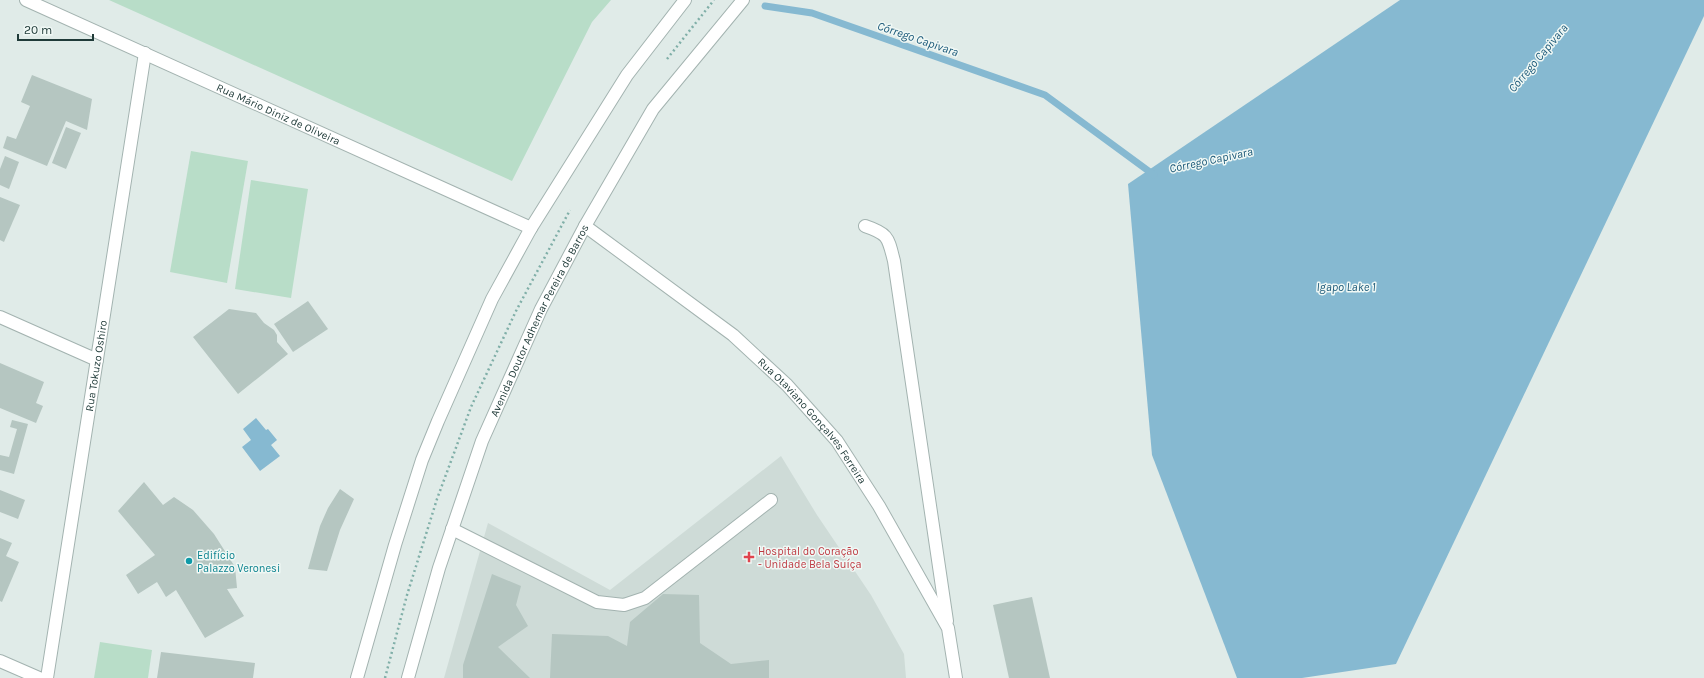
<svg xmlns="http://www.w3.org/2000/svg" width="1704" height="678" viewBox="0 0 1704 678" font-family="Karla,sans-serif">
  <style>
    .built { fill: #cedbd7 }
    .green { fill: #b8ddc8 }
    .water { fill: #86b9d1 }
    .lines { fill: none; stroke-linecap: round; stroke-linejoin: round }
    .stream { stroke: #86b9d1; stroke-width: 7 }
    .building { fill: #b5c6c1 }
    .minor-casing { stroke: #a3b3b0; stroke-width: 14 }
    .path { stroke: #80afa8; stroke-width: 2.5; stroke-dasharray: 2 3; stroke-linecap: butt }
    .minor { stroke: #fff; stroke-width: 12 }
    .health-dot { fill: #e0444e; stroke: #f0f8f5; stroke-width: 1.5 }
    .culture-dot { fill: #0f9aa8; stroke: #f0f8f5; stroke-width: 1.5 }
    .labels { text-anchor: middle; stroke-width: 3; stroke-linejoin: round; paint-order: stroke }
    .street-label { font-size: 11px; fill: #203b39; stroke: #f0f8f5 }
    .health-label { font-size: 11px; fill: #be3a42; stroke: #f0f8f5; text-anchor: start }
    .culture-label { font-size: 11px; fill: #0d838f; stroke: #f0f8f5; text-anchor: start }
    .water-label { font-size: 12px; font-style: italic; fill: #1a5878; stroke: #f0f8f5 }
  </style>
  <rect width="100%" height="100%" fill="#e0ebe8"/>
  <path class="built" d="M 781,456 L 817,515 L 871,595 L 904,654 L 906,678 L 444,678 L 488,523 L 610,590 Z"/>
  <g class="green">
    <path d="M 109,0 L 611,0 L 592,22 L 512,181 Z"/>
    <path d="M 191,151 L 248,161 L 227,283 L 170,272 Z"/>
    <path d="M 251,180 L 308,189 L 291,298 L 235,289 Z"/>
    <path d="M 100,642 L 152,650 L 148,678 L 94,678 Z"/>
  </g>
  <g class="water">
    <path d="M 1400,0 L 1704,0 L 1704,16 L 1396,664 L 1302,678 L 1237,678 L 1152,455 L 1128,184 Z"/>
    <path d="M 256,418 L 266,430 L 268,429 L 277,440 L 271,445 L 280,456 L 260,471 L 242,447 L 251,440 L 243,429 Z"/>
  </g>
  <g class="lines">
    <path class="stream" d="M 765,6 L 812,13 L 1045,95 L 1154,175"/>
  </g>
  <g class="building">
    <path d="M 32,75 L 92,99 L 87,130 L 66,121 L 47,166 L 3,148 L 7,136 L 16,139 L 30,106 L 21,102 Z"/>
    <path d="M 66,127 L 81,133 L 66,169 L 52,163 Z"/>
    <path d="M 5,156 L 19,162 L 9,189 L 0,185 L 0,169 Z"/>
    <path d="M 0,197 L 20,205 L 4,242 L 0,240 Z"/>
    <path d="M 308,301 L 328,329 L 293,352 L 274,324 Z"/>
    <path d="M 229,309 L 256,313 L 264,323 L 274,330 L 277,335 L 277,342 L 288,354 L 238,394 L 193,337 Z"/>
    <path d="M 0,363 L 44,382 L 36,403 L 43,406 L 36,423 L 0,408 Z"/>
    <path d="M 12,420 L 28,424 L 14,474 L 0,470 L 0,455 L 9,457 L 17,429 L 10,427 Z"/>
    <path d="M 144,482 L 163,505 L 174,497 L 193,510 L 214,534 L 235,567 L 237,588 L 227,589 L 244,616 L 205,638 L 176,590 L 166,597 L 157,582 L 138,594 L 126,575 L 155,555 L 118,511 Z"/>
    <path d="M 340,489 L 354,499 L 340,530 L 327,571 L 308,569 L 320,526 L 328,508 Z"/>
    <path d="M 0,490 L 25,500 L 18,519 L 0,512 Z"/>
    <path d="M 0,538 L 12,543 L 6,556 L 19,562 L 2,602 L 0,601 Z"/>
    <path d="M 492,574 L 521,586 L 516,605 L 528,626 L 498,647 L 530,678 L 463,678 L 463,665 Z"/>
    <path d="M 663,594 L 699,595 L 700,643 L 731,664 L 769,660 L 769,678 L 550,678 L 552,634 L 608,636 L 627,646 L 630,622 Z"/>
    <path d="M 1032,597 L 1050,678 L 1009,678 L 993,605 Z"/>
    <path d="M 161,652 L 255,663 L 253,678 L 157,678 Z"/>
  </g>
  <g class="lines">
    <defs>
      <g id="minor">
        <path id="s1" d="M 26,0 L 531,228"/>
        <path id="s2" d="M 585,226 L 733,335 L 787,385 L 837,441 L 879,506 L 948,628 L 956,678"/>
        <path d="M 865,226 C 889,234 888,238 894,261 L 947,621"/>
        <path d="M 0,317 L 97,360"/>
        <path d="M 452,529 L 597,602 L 624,605 L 645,598 L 771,500"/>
        <path d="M 0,661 L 39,678"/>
        <path id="s3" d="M 47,678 L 145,53"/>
        <path d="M 357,678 L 395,545 L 422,460 L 438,421 L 492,299 L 531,228 L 627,75 L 685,0"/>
        <path id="s4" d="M 408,678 L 439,568 L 482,441 L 541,309 L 585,226 L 653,109 L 743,0"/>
      </g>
    </defs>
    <use href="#minor" class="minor-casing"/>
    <g class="path">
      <path d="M 667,59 L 714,0"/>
      <path d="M 385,678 L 407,595 L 437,499 L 471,407 L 516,311 L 570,210"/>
    </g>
    <use href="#minor" class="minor"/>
  </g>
  <path class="health-dot" d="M747 551h4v4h4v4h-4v4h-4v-4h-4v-4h4z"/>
  <circle class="culture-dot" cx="189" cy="561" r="4"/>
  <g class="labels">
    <g class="street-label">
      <text dy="4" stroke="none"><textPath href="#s1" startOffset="277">Rua Mário Diniz de Oliveira</textPath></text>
      <text dy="4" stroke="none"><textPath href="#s4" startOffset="382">Avenida Doutor Adhemar Pereira de Barros</textPath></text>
      <text dy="4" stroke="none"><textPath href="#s3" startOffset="316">Rua Tokuzo Oshiro</textPath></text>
      <text dy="4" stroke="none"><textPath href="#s2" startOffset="301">Rua Otaviano Gonçalves Ferreira</textPath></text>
    </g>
    <g class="health-label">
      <text x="758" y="555">Hospital do Coração<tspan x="758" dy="13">- Unidade Bela Suíça</tspan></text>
    </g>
    <g class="culture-label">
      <text x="197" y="559">Edifício<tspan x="197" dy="13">Palazzo Veronesi</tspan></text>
    </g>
    <g class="water-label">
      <text transform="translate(918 39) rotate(19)" y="4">Córrego Capivara</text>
      <text transform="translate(1538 58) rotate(-50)" y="4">Córrego Capivara</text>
      <text transform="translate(1211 160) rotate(-12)" y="4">Córrego Capivara</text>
      <text x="1346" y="291">Igapo Lake 1</text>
    </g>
  </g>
  <path d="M18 34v6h75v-6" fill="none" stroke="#203b39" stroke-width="2"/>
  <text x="24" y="34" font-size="12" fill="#203b39" stroke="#f0f8f5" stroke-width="3" paint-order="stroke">20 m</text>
</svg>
